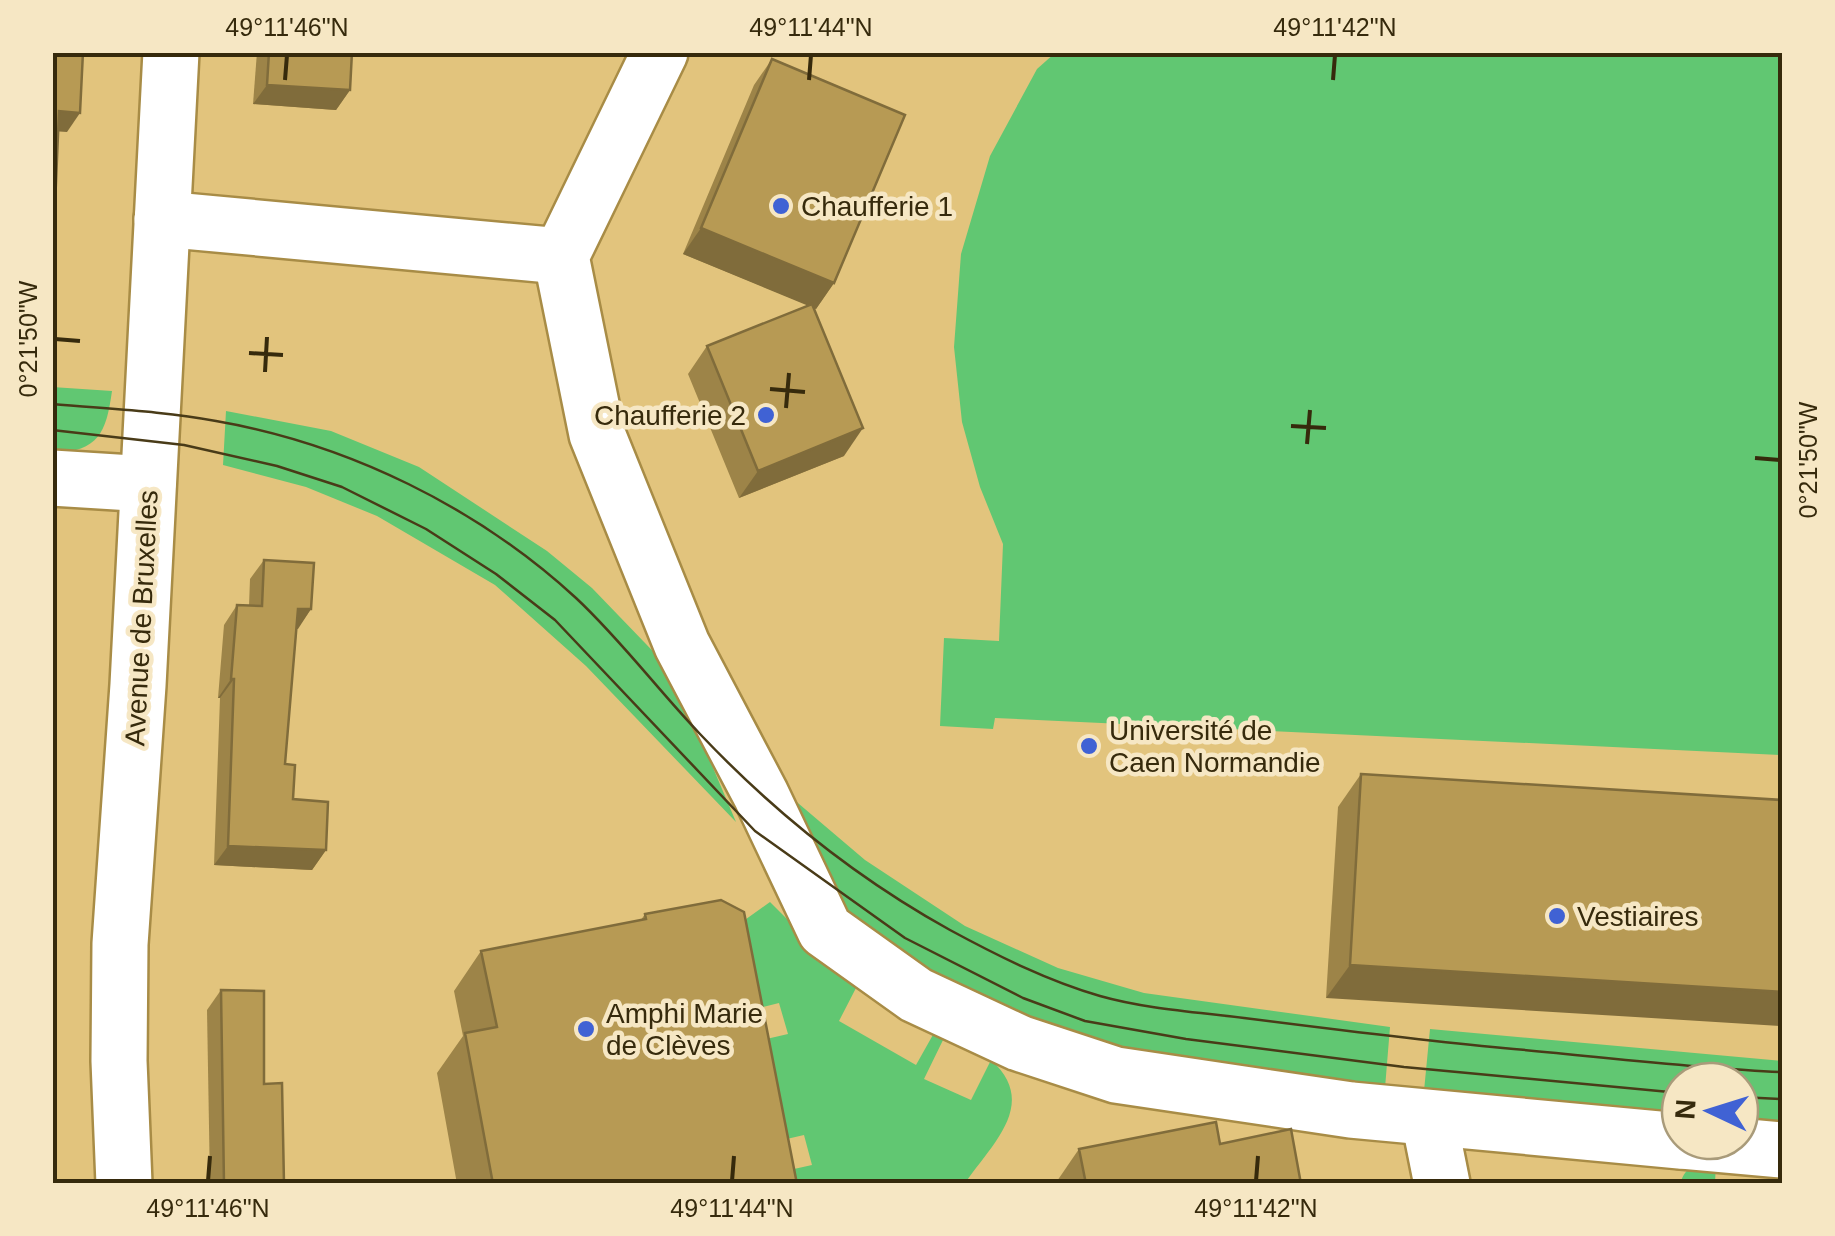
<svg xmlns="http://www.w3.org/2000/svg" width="1835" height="1236" viewBox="0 0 1835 1236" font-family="Helvetica,sans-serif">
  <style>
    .green { fill: #61c772 }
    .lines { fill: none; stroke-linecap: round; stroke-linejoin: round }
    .minor-casing { stroke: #a88c46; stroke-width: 60 }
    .minor { stroke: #fff; stroke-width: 55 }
    .tram { stroke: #493b18; stroke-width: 2.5 }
    .wall { fill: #9d8448 }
    .shaded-wall { fill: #806c3b }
    .building { fill: #b79a54; stroke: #806c3b; stroke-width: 2.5 }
    .ticks { fill: none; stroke: #362a0c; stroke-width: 4 }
    .poi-dot { fill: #4062d4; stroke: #f6e7c4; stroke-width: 4 }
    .labels { text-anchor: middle; stroke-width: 9; stroke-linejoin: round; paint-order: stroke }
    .poi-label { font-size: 28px; fill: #362a0c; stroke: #f6e7c4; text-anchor: start }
    .street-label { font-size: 28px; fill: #362a0c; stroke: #f6e7c4 }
    .neatline { fill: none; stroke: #362a0c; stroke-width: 4 }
    .ticks-label { font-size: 25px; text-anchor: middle; fill: #362a0c }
  </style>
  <rect width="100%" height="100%" fill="#e2c47d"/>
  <g class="green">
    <path d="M 1055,53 L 1782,53 L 1782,755 L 995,718 L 993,729 L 940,726 L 944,638 L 999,641 L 1003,544 L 980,487 L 962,422 L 954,347 L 961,254 L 990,156 L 1037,69 Z"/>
    <path d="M 52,387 L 112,391 C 106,433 99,451 53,453 Z"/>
    <path d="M 226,411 L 331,431 L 419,467 L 547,551 L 592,588 L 672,671 L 736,822 L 586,666 L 495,585 L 377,516 L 306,487 L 223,465 Z"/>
    <path d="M 792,798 L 865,860 L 965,926 L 1058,968 L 1144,993 L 1390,1027 L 1385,1088 L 1139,1059 L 993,1013 L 848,926 Z"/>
    <path d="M 770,902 L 856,988 L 839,1021 L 916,1065 L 934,1033 L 944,1038 L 924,1079 L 971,1100 L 991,1060 C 1039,1103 993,1143 965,1183 L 761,1183 L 785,1171 L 812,1165 L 804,1135 L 778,1141 L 758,1041 L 788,1034 L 779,1003 L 751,1010 L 707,947 Z"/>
    <path d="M 1430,1029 L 1782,1061 L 1782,1123 L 1740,1119 L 1740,1081 L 1680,1081 L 1680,1114 L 1424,1091 Z"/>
    <path d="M 1716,1163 L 1715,1183 L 1680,1184 C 1686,1164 1697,1165 1716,1163 Z"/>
  </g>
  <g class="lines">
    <defs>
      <g id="minor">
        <path d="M 660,52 L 561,256 L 597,434 L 682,645 L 761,795 L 825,930 L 916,995 L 1019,1043 L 1116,1075 L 1351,1110 L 1680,1141"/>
        <path d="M 162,219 L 561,256"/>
        <path d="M 52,478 L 148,484"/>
        <path d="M 1429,1119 L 1442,1184"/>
        <path d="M 1682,1141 L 1782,1150"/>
        <path d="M 124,1184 L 119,1061 L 120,944 L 138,685 L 171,52"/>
      </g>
    </defs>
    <use href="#minor" class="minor-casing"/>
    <use href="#minor" class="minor"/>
    <g class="tram">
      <path d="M 52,404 C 107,409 162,411 216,421 C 348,444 477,507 576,598 C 621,640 658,690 700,734 C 772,810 858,879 950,930 C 998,956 1048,981 1100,996 C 1146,1009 1196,1012 1244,1018 C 1330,1029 1416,1040 1503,1048 C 1596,1056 1689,1068 1782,1072"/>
      <path d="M 52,430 L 184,445 L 277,466 L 342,487 L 426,529 L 496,574 L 555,620 L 755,831 L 905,938 L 1023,998 L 1085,1021 L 1186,1039 L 1404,1067 L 1680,1093"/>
      <path d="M 1740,1097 L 1782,1099"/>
    </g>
  </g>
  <g class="wall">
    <path d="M 257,52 L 352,52 L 350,90 L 336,110 L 253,104 Z"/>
    <path d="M 772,59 L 834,283 L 816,309 L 814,308 L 844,456 L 739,498 L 688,374 L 707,346 L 808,305 L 683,254 L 754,85 Z"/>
    <path d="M 264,560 L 311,609 L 297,629 L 285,764 L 293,799 L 326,850 L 312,870 L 214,865 L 220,698 L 218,698 L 224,625 L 237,605 L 249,606 L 250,579 Z"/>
    <path d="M 1361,774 L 1782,800 L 1326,998 L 1338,807 Z"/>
    <path d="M 645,914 L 797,1184 L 457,1184 L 437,1073 L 463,1036 L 454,991 L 481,951 L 641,920 Z"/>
    <path d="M 221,990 L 264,1084 L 284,1184 L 210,1184 L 207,1010 Z"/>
    <path d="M 1220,1144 L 1301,1184 L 1055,1184 L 1079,1149 Z"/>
  </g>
  <g class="shaded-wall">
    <path d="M 267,85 L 350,90 L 336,110 L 253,104 Z"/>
    <path d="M 59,111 L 80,113 L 67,132 L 52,131 Z"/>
    <path d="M 701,228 L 834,283 L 816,309 L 683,254 Z"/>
    <path d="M 863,428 L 844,456 L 739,498 L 758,471 Z"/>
    <path d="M 298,609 L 311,609 L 298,629 L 285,629 Z"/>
    <path d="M 231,679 L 234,679 L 220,698 L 218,698 Z"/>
    <path d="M 228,846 L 326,850 L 312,870 L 214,865 Z"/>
    <path d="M 1350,965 L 1782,992 L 1782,1026 L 1326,998 Z"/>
  </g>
  <g class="building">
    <path d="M 52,52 L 83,52 L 80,113 L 59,111 L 53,253 Z"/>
    <path d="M 269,52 L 352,52 L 350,90 L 267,85 Z"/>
    <path d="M 772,59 L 905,115 L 834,283 L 701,228 Z"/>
    <path d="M 812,304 L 863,428 L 758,471 L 707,346 Z"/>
    <path d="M 264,560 L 314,563 L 311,609 L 298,609 L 285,764 L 295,765 L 293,799 L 328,802 L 326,850 L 228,846 L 234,679 L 231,679 L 237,605 L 262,606 Z"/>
    <path d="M 1361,774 L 1782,800 L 1782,992 L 1350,965 Z"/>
    <path d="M 721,900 L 744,912 L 797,1184 L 527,1184 L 527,1181 L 513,1184 L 493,1184 L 465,1033 L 497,1027 L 481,951 L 646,919 L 645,914 Z"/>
    <path d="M 221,990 L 264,991 L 264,1084 L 282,1083 L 284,1184 L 224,1184 Z"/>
    <path d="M 1216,1122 L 1220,1144 L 1291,1129 L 1301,1184 L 1086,1184 L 1079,1149 Z"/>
  </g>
  <path class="ticks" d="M 285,80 L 287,55M 809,80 L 811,55M 1333,80 L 1335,55M 55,339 L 80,341M 249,353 L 283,355M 265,372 L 267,337M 770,389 L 805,392M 786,408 L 789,373M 1291,426 L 1326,428M 1307,444 L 1310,410M 1755,458 L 1780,460M 208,1181 L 210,1156M 732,1181 L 734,1156M 1256,1181 L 1258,1156"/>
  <g class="poi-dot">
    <circle cx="781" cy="206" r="10"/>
    <circle cx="766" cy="415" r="10"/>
    <circle cx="1089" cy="746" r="10"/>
    <circle cx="1557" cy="916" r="10"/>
    <circle cx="586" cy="1029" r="10"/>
  </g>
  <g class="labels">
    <g class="poi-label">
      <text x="801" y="216">Chaufferie 1</text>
      <text x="746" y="425" text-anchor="end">Chaufferie 2</text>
      <text x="1109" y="740">Université de<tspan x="1109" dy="32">Caen Normandie</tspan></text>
      <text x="1577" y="926">Vestiaires</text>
      <text x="606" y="1023">Amphi Marie<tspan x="606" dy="32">de Clèves</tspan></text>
    </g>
    <g class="street-label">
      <text transform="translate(141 618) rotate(-87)" y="10">Avenue de Bruxelles</text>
    </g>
  </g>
  <rect width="1835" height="1236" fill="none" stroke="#f6e7c4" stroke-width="110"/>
  <g transform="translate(1710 1111) rotate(274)"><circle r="48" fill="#f6e7c4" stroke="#a99b7a" stroke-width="2.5"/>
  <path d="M0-8L18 38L0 25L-18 38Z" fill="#4062d4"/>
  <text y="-15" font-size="28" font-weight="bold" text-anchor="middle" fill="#362a0c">N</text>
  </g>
  <rect x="55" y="55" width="1725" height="1126" class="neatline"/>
  <g class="ticks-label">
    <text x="287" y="36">49°11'46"N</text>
    <text x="811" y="36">49°11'44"N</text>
    <text x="1335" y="36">49°11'42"N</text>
    <text transform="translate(28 339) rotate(-90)" y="9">0°21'50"W</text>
    <text transform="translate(1808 460) rotate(-90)" y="9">0°21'50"W</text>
    <text x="208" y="1217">49°11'46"N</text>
    <text x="732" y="1217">49°11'44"N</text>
    <text x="1256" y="1217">49°11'42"N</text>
  </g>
</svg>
